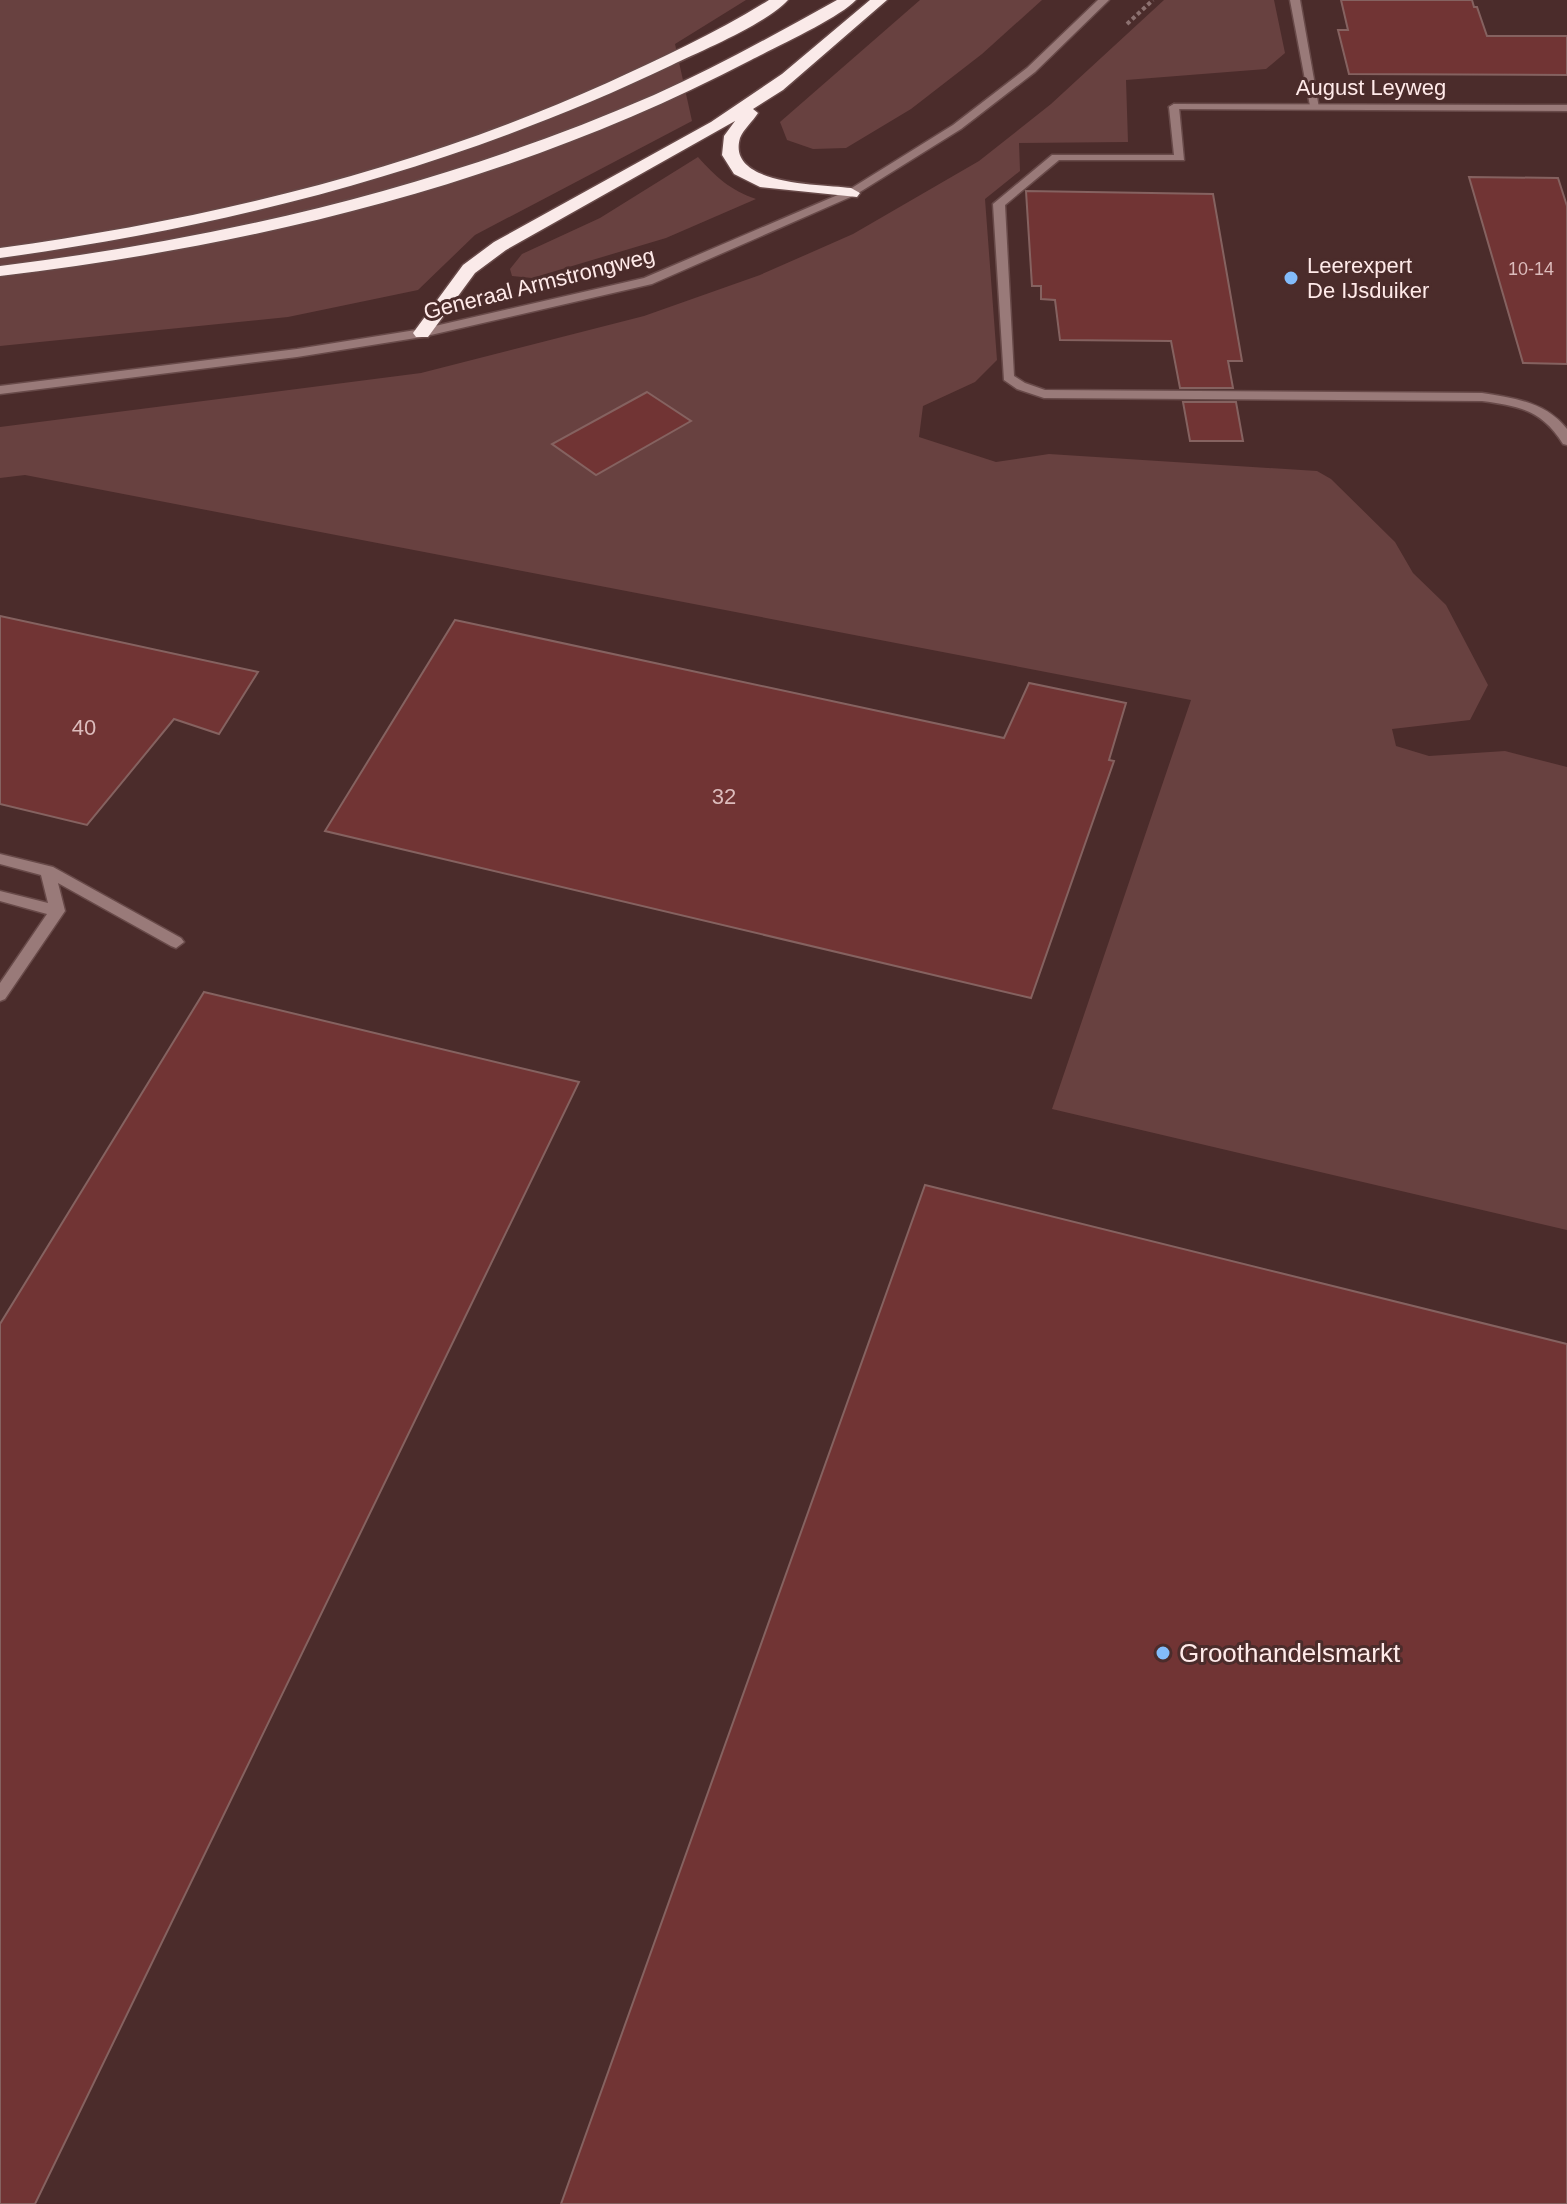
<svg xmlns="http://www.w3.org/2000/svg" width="1567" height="2204" viewBox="0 0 1567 2204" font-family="Arial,sans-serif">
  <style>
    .green { fill: #684140 }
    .building { fill: #713434; stroke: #856260; stroke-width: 2 }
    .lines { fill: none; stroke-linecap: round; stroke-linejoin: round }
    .service-casing { stroke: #684a49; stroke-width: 3 }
    .minor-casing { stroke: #684a49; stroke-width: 3 }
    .tertiary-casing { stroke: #684a49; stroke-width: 3 }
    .motorway-casing { stroke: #684a49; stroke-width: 3 }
    .path { stroke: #8c7170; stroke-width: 4; stroke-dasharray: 4 3; stroke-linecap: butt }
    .service { fill: #997a79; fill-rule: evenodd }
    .minor { fill: #997a79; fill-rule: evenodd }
    .tertiary { fill: #997a79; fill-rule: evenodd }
    .motorway { fill: #faeae9; fill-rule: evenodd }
    .poi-dot { fill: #83bcfb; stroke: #4b2c2b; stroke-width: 3 }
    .labels { text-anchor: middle; stroke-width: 6; stroke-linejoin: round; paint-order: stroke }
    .far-number-label { font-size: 18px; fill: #dcbcbc }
    .far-street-label { font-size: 22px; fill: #ffeae9; stroke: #4b2c2b }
    .far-poi-label { font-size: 22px; fill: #ffeae9; stroke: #4b2c2b; text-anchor: start }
    .number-label { font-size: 22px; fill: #dcbcbc }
    .poi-label { font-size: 26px; fill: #ffeae9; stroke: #4b2c2b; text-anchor: start }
  </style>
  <rect width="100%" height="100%" fill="#4b2c2b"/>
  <g class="green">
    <path d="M 0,0 L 746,0 L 675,44 L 692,121 L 475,235 L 418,290 L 288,317 L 0,346 Z"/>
    <path d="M 920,0 L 1042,0 L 982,54 L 911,109 L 846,148 L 813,149 L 787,140 L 780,122 Z"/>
    <path d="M 1164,0 L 1274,0 L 1285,53 L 1266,69 L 1126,80 L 1128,142 L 1019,143 L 1020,171 L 985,199 L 997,360 L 975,382 L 923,406 L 919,437 L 996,462 L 1049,454 L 1317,471 L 1331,479 L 1395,542 L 1413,573 L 1446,605 L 1488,685 L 1470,720 L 1392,729 L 1396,746 L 1429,756 L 1505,751 L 1567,767 L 1567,1230 L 1052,1109 L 1191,700 L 25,475 L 0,478 L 0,427 L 421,373 L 644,316 L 760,275 L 853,234 L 979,161 L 1051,104 Z"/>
    <path d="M 698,157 C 716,177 730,190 756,199 L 666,238 L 532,278 L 512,276 L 510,269 L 522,254 L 600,218 Z"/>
  </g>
  <g class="building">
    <path d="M 1341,0 L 1472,0 L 1474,7 L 1477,7 L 1487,36 L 1567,36 L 1567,75 L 1349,74 L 1338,30 L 1348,30 Z"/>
    <path d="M 1469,177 L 1558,178 L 1567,206 L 1567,364 L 1523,363 Z"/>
    <path d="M 1026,191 L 1213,194 L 1242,361 L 1228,361 L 1233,388 L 1180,388 L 1171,341 L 1060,340 L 1055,300 L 1041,299 L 1041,286 L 1032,286 Z"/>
    <path d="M 647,392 L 691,421 L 596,475 L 552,444 Z"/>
    <path d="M 1183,402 L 1236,402 L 1243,441 L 1190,441 Z"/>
    <path d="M 0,616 L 258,672 L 219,734 L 174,719 L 87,825 L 0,804 Z"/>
    <path d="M 455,620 L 1004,738 L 1029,683 L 1126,703 L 1109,760 L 1114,761 L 1031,998 L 325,831 Z"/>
    <path d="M 204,992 L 579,1082 L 35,2204 L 0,2204 L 0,1324 Z"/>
    <path d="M 925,1185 L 1567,1344 L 1567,2204 L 561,2204 Z"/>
  </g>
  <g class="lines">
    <defs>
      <g id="service">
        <path d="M 1290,0 L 1300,0 L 1319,108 L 1310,106 Z"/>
        <path d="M 1174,104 L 1179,107 L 1184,160 L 1059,160 L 1005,205 L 1014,376 L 1025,383 L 1045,390 L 1482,393 C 1514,398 1546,402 1567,429 L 1567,445 L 1563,444 C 1542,410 1519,406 1482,401 L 1044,398 L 1017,389 L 1004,380 L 993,204 L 1052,155 L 1174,155 L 1169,107 Z"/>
      </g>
      <g id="minor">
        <path d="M 1174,104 L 1567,105 L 1567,111 L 1170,109 L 1169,107 Z"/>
        <path d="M 0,854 L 53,867 L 181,938 L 184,942 L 176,948 L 171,946 L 58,883 L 65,911 L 5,999 L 0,1001 L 0,983 L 47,914 L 0,901 L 0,891 L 48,903 L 41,875 L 0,864 Z"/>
      </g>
      <path id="tertiary" d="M 1098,0 L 1109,0 L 1035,72 L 961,129 L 855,195 L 652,284 L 422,337 L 297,357 L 0,394 L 0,386 L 297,349 L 422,329 L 644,278 L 847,191 L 953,125 L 1027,68 Z"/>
      <g id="motorway">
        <path d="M 769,0 L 788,0 C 766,24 703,50 672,65 C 459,167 234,226 0,258 L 0,248 C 210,219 413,170 607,83 C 662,58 718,32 769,0 Z"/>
        <path d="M 837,0 L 856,0 C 839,18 776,47 751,60 C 518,182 260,245 0,276 L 0,266 C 226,238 445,186 654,95 C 717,67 777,33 837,0 Z"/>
        <path d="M 870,0 L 887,0 L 783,90 L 753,109 L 758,113 C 753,121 743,130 740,138 C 726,186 822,184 851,188 L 860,193 L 857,197 L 760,187 L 734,174 L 722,155 L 724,136 L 735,121 L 506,250 L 475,273 L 428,337 L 416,337 L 413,333 L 463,265 L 494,242 L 711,122 L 782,74 Z"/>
      </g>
    </defs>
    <use href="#service" class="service-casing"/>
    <use href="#minor" class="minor-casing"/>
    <use href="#tertiary" class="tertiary-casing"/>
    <use href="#motorway" class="motorway-casing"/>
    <path class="path" d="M 1127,24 L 1153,0"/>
    <use href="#service" class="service"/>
    <use href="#minor" class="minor"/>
    <use href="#tertiary" class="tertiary"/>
    <use href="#motorway" class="motorway"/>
  </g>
  <g class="poi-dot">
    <circle cx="1291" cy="278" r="8"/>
    <circle cx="1163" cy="1653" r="8"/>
  </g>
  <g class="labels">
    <g class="far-number-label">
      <text x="1531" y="275">10-14</text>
    </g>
    <g class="far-street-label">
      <text x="1371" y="95">August Leyweg</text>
      <text transform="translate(539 283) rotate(-14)" y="8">Generaal Armstrongweg</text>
    </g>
    <g class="far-poi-label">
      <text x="1307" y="273">Leerexpert<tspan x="1307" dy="25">De IJsduiker</tspan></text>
    </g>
    <g class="number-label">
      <text x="84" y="735">40</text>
      <text x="724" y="804">32</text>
    </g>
    <g class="poi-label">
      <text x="1179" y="1662">Groothandelsmarkt</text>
    </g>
  </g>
</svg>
